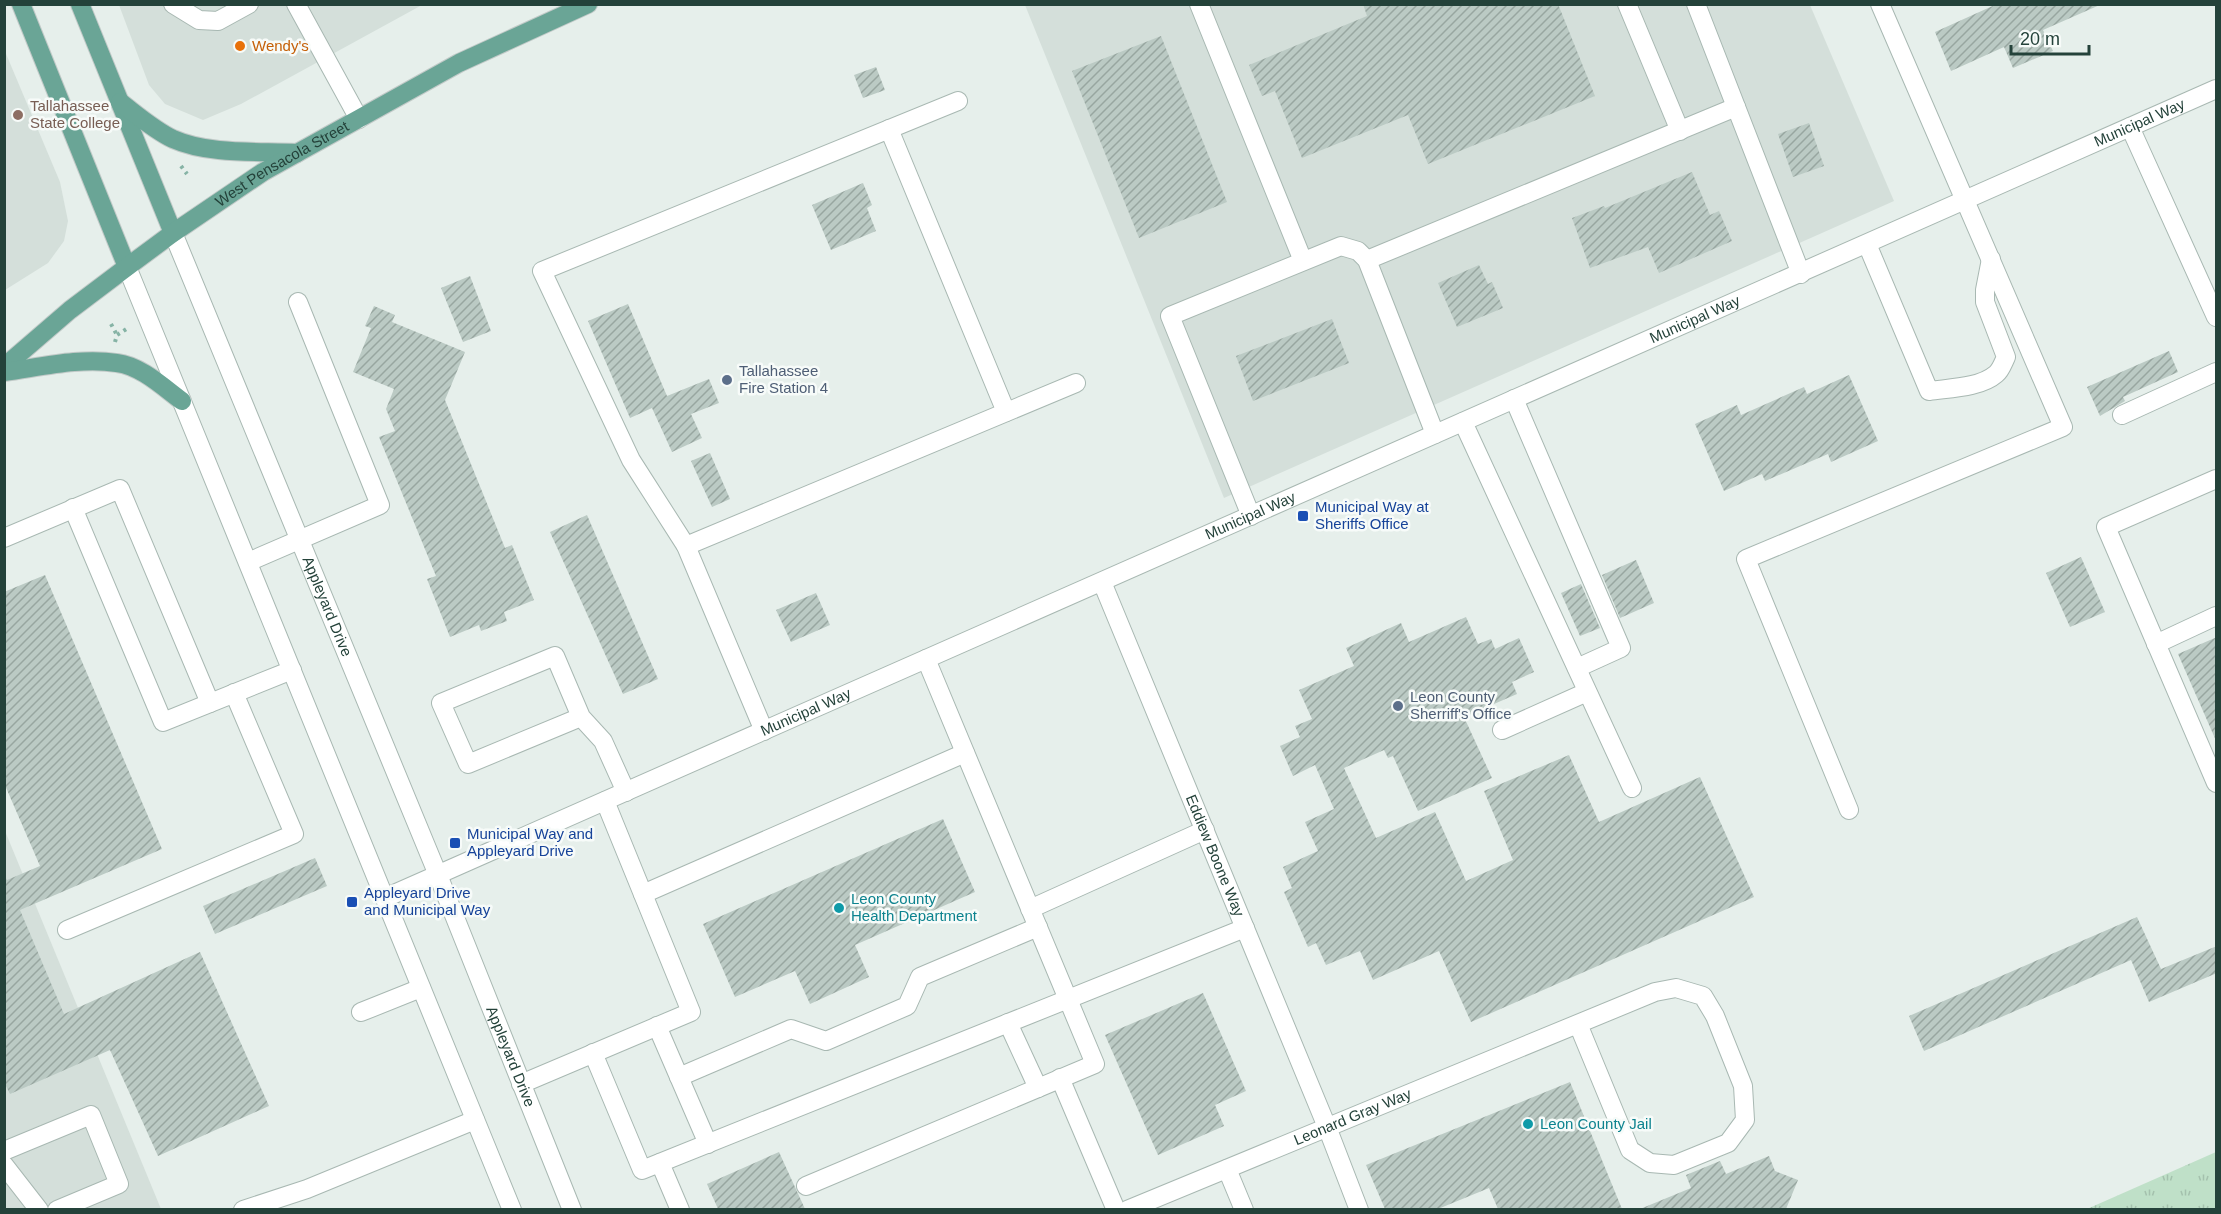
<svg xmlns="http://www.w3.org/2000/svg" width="2221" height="1214" viewBox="0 0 2221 1214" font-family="Arial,sans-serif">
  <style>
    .built { fill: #d4dfda }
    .grass { fill: url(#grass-tufts) }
    .building { fill: url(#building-hatch) }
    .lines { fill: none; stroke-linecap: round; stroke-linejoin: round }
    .minor-casing { stroke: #a8b8b2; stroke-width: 20 }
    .major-casing { stroke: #c2cac8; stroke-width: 20 }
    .path { stroke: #86b3a5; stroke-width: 4; stroke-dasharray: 3 4.5; stroke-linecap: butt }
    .minor { stroke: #fff; stroke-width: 18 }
    .major { stroke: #6aa596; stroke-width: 18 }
    .food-dot { fill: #e8710a; stroke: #f7fbf9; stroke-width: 2 }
    .education-dot { fill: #8d6e63; stroke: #f7fbf9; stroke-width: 2 }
    .service-dot { fill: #5c6f8a; stroke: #f7fbf9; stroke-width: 2 }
    .transit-dot { fill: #1a4fb4; stroke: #f7fbf9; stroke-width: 2 }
    .culture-dot { fill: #0f9aa8; stroke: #f7fbf9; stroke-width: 2 }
    .labels { text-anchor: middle; stroke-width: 5; stroke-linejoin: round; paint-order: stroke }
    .food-label { font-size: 15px; fill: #c56008; stroke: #f7fbf9; text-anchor: start }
    .education-label { font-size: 15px; fill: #785e54; stroke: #f7fbf9; text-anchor: start }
    .street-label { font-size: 15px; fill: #24423a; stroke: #f7fbf9 }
    .service-label { font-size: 15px; fill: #4e5e75; stroke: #f7fbf9; text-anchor: start }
    .transit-label { font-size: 15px; fill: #164399; stroke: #f7fbf9; text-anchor: start }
    .culture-label { font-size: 15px; fill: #0d838f; stroke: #f7fbf9; text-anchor: start }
  </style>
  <defs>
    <pattern id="grass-tufts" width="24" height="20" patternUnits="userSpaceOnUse" patternTransform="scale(1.5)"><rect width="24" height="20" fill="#bfe0c8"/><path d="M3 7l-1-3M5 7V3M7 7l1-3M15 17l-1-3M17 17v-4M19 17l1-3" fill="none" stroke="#a4c1ad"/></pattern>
    <pattern id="building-hatch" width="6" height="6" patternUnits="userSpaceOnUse" patternTransform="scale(1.5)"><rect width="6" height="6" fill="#bbcac4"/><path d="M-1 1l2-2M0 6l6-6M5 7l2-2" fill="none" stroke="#98a6a0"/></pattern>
  </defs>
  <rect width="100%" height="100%" fill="#e6efeb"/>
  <g class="built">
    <path d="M 119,5 L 422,5 L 241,104 L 203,120 L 165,104 L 149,85 Z"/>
    <path d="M 1025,5 L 1810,5 L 1894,201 L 1224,498 Z"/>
    <path d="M 4,49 L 60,182 L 68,221 L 64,241 L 48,263 L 5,290 Z"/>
    <path d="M 5,831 L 161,1209 L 5,1209 Z"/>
  </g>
  <path class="grass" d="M 2216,1152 L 2216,1209 L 2087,1209 Z"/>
  <g class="building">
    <path d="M 1363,4 L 1558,4 L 1595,96 L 1428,164 L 1408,115 L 1302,158 L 1275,91 L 1262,96 L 1249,65 L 1367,16 Z"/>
    <path d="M 1997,4 L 2102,4 L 2043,30 L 2053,51 L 2013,68 L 2004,47 L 1951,71 L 1935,32 Z"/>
    <path d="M 1161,36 L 1227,202 L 1139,238 L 1072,71 Z"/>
    <path d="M 876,67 L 885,90 L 863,98 L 854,75 Z"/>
    <path d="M 1809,123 L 1824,166 L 1793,177 L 1778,134 Z"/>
    <path d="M 1692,172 L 1710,215 L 1719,211 L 1732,241 L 1659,273 L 1648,247 L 1590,268 L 1572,218 L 1604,206 L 1605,208 Z"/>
    <path d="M 863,183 L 872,205 L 867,208 L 876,231 L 831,250 L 812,205 Z"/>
    <path d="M 1479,265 L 1488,284 L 1492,282 L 1503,308 L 1457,327 L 1438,283 Z"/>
    <path d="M 470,276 L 491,331 L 463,342 L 441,288 Z"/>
    <path d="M 628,304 L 667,396 L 709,379 L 719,403 L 691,414 L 702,438 L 672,452 L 652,408 L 630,418 L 588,321 Z"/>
    <path d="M 374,306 L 395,315 L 392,322 L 465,352 L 445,400 L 505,548 L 512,545 L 534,600 L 504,612 L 507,621 L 481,631 L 479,625 L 450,637 L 427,579 L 436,576 L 379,437 L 395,431 L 386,409 L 394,389 L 353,372 L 371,328 L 365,326 Z"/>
    <path d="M 1332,319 L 1349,363 L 1253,401 L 1236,356 Z"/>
    <path d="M 2169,351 L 2178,372 L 2123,397 L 2125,401 L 2100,416 L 2087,387 Z"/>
    <path d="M 1849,375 L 1878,441 L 1831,462 L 1828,454 L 1765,481 L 1762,474 L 1724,491 L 1695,424 L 1737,405 L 1741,415 L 1804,387 L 1807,394 Z"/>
    <path d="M 710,453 L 730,499 L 712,507 L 691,461 Z"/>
    <path d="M 587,515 L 658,679 L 623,694 L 550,532 Z"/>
    <path d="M 2081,557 L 2105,612 L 2070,627 L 2046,573 Z"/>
    <path d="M 1636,560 L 1654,603 L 1620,618 L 1602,575 Z"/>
    <path d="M 45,575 L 162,849 L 20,910 L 64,1014 L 200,952 L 269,1106 L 158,1156 L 110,1050 L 10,1094 L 4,1082 L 4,875 L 7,880 L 40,866 L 4,783 L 4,592 Z"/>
    <path d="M 1581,584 L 1600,628 L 1580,636 L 1561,593 Z"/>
    <path d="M 816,593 L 830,625 L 791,642 L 776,610 Z"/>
    <path d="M 1466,617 L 1478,644 L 1491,639 L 1495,649 L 1519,638 L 1534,672 L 1512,682 L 1517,694 L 1464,717 L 1492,778 L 1418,811 L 1393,756 L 1388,758 L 1384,750 L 1344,768 L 1376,838 L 1435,812 L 1466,881 L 1513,860 L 1484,791 L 1569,755 L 1599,822 L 1700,777 L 1754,897 L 1471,1022 L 1439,951 L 1373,980 L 1360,951 L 1326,965 L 1316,943 L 1308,947 L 1284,892 L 1292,888 L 1283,867 L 1318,851 L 1305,822 L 1334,809 L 1315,765 L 1293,776 L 1280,746 L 1300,737 L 1295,726 L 1312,719 L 1299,690 L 1354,666 L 1346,648 L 1401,623 L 1409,642 Z"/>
    <path d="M 2217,637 L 2217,743 L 2178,654 Z"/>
    <path d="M 943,819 L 975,892 L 855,945 L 869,977 L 810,1004 L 795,971 L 735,997 L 703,924 Z"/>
    <path d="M 315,858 L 327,886 L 215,934 L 203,906 Z"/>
    <path d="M 2137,917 L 2161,969 L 2217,946 L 2217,973 L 2149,1002 L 2131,960 L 1924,1051 L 1909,1016 Z"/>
    <path d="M 1203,993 L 1246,1091 L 1215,1105 L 1224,1126 L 1158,1155 L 1105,1035 Z"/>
    <path d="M 1570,1082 L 1622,1209 L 1498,1209 L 1489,1188 L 1438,1209 L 1385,1209 L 1366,1165 Z"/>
    <path d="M 779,1152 L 805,1209 L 718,1209 L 707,1184 Z"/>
    <path d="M 1769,1156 L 1775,1171 L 1798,1180 L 1786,1209 L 1640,1209 L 1691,1188 L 1686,1175 L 1720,1161 L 1726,1174 Z"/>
  </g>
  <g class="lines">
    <defs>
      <g id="minor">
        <path d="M 173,4 L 199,20 L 218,21 L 249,4"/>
        <path d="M 296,4 L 359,119"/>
        <path d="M 1199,4 L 1303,261"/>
        <path d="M 1627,4 L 1680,131"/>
        <path d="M 1696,4 L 1801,274"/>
        <path d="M 2130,127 L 2216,317"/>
        <path d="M 889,129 L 1006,412"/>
        <path id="s1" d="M 173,233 L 438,875 L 572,1210"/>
        <path d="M 1867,244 L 1929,391 C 1949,388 1980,388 1996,374 C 2001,370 2003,363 2006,357 L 1985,302 L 1985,290 L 1991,259"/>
        <path d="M 1367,260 L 1736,107"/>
        <path d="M 127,267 L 512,1210"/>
        <path d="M 1514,399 L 1621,648 L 1577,668"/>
        <path d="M 2122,415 L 2216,372"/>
        <path d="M 1463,422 L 1632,788"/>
        <path d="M 2216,479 L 2106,527 L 2216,783"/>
        <path d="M 73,508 L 163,722 L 292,670"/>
        <path d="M 1251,516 L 1170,316 L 1341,246 L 1358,251 L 1367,260 L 1435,434"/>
        <path d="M 4,538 L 120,489 L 210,703"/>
        <path d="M 686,546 L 1076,383"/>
        <path d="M 248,562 L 380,505 L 298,302"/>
        <path id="s2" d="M 1102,582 L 1327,1127 L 1359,1210"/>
        <path d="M 2156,644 L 2216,616"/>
        <path d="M 581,717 L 468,764 L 441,703 L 555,656 L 581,717 L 603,741 L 626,792"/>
        <path d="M 1502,730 L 1587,692"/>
        <path d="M 764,731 L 686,546 L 631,460 L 542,271 L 958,101"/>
        <path d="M 1849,810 L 1746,559 L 2063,427 L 1880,4"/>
        <path d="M 643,894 L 965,753"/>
        <path id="s3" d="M 385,898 L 2216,89"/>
        <path d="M 1030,909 L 1205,830"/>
        <path d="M 67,930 L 294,834 L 234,693"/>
        <path d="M 361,1012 L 421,988"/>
        <path d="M 1008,1023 L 1038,1088"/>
        <path d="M 657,1026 L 708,1144"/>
        <path d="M 593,1053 L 642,1170 L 1245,928"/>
        <path d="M 679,1077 L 791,1029 L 826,1041 L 907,1006 L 920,977 L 1038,927"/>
        <path d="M 1060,1078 L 1116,1210"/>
        <path d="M 521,1084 L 691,1012 L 605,801"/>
        <path d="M 4,1151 L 91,1115 L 119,1184 L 57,1210"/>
        <path d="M 660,1163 L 680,1210"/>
        <path d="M 4,1165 L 39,1210"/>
        <path d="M 1227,1169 L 1244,1210"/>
        <path d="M 806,1186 L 1095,1064 L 926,659"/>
        <path d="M 243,1210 L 307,1189 L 475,1120"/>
        <path id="s4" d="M 1127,1210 L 1655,992 L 1676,988 L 1703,996 L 1715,1016 L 1743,1086 L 1745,1120 L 1728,1143 L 1674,1165 L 1650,1163 L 1630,1150 L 1578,1024"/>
      </g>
      <g id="major">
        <path d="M 21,4 L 127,267"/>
        <path d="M 80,4 L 173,233"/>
        <path d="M 120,102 C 137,115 154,130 173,139 C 209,155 258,151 297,153"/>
        <path id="s5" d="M 4,367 L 70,310 L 127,267 L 173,233 L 263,172 L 459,63 L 588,4"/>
        <path d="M 4,372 C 41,367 81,357 117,363 C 141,366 163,387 182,401"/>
      </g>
    </defs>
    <use href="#minor" class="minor-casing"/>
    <use href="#major" class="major-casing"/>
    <g class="path">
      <path d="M 181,166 L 187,174"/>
      <path d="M 111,324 L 117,335"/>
      <path d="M 115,342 L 117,335 L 128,328"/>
    </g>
    <use href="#minor" class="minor"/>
    <use href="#major" class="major"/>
  </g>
  <circle class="food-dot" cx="240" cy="46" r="6"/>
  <circle class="education-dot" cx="18" cy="115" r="6"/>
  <g class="service-dot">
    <circle cx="727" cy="380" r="6"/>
    <circle cx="1398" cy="706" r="6"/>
  </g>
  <g class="transit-dot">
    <rect x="1297" y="510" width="12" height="12" rx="3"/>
    <rect x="449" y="837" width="12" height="12" rx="3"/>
    <rect x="346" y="896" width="12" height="12" rx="3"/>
  </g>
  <g class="culture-dot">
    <circle cx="839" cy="908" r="6"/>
    <circle cx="1528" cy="1124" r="6"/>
  </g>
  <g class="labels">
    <g class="food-label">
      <text x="252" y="51">Wendy's</text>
    </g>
    <g class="education-label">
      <text x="30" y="111">Tallahassee<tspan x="30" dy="17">State College</tspan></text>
    </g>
    <g class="street-label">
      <text dy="5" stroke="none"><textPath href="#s3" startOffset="1918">Municipal Way</textPath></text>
      <text dy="5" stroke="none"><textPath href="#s5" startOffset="345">West Pensacola Street</textPath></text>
      <text dy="5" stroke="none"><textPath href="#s3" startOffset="1432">Municipal Way</textPath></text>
      <text dy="5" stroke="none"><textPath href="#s3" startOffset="946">Municipal Way</textPath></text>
      <text dy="5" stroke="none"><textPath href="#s1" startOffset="404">Appleyard Drive</textPath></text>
      <text dy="5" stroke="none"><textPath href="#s3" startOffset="460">Municipal Way</textPath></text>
      <text dy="5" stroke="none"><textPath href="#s2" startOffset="296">Eddiew Boone Way</textPath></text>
      <text dy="5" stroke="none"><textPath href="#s1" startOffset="890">Appleyard Drive</textPath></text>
      <text dy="5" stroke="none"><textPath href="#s4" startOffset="244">Leonard Gray Way</textPath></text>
    </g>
    <g class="service-label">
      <text x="739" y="376">Tallahassee<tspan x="739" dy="17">Fire Station 4</tspan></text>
      <text x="1410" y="702">Leon County<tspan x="1410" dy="17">Sherriff's Office</tspan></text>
    </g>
    <g class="transit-label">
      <text x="1315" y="512">Municipal Way at<tspan x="1315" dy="17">Sheriffs Office</tspan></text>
      <text x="467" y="839">Municipal Way and<tspan x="467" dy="17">Appleyard Drive</tspan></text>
      <text x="364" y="898">Appleyard Drive<tspan x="364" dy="17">and Municipal Way</tspan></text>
    </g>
    <g class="culture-label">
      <text x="851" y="904">Leon County<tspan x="851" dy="17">Health Department</tspan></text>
      <text x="1540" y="1129">Leon County Jail</text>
    </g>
  </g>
  <rect width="2221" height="1214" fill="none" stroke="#24423a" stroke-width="12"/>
  <path d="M2011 45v9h78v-9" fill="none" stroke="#24423a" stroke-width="3"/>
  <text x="2020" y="45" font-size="18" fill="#24423a" stroke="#f7fbf9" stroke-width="4.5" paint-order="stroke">20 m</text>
</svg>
